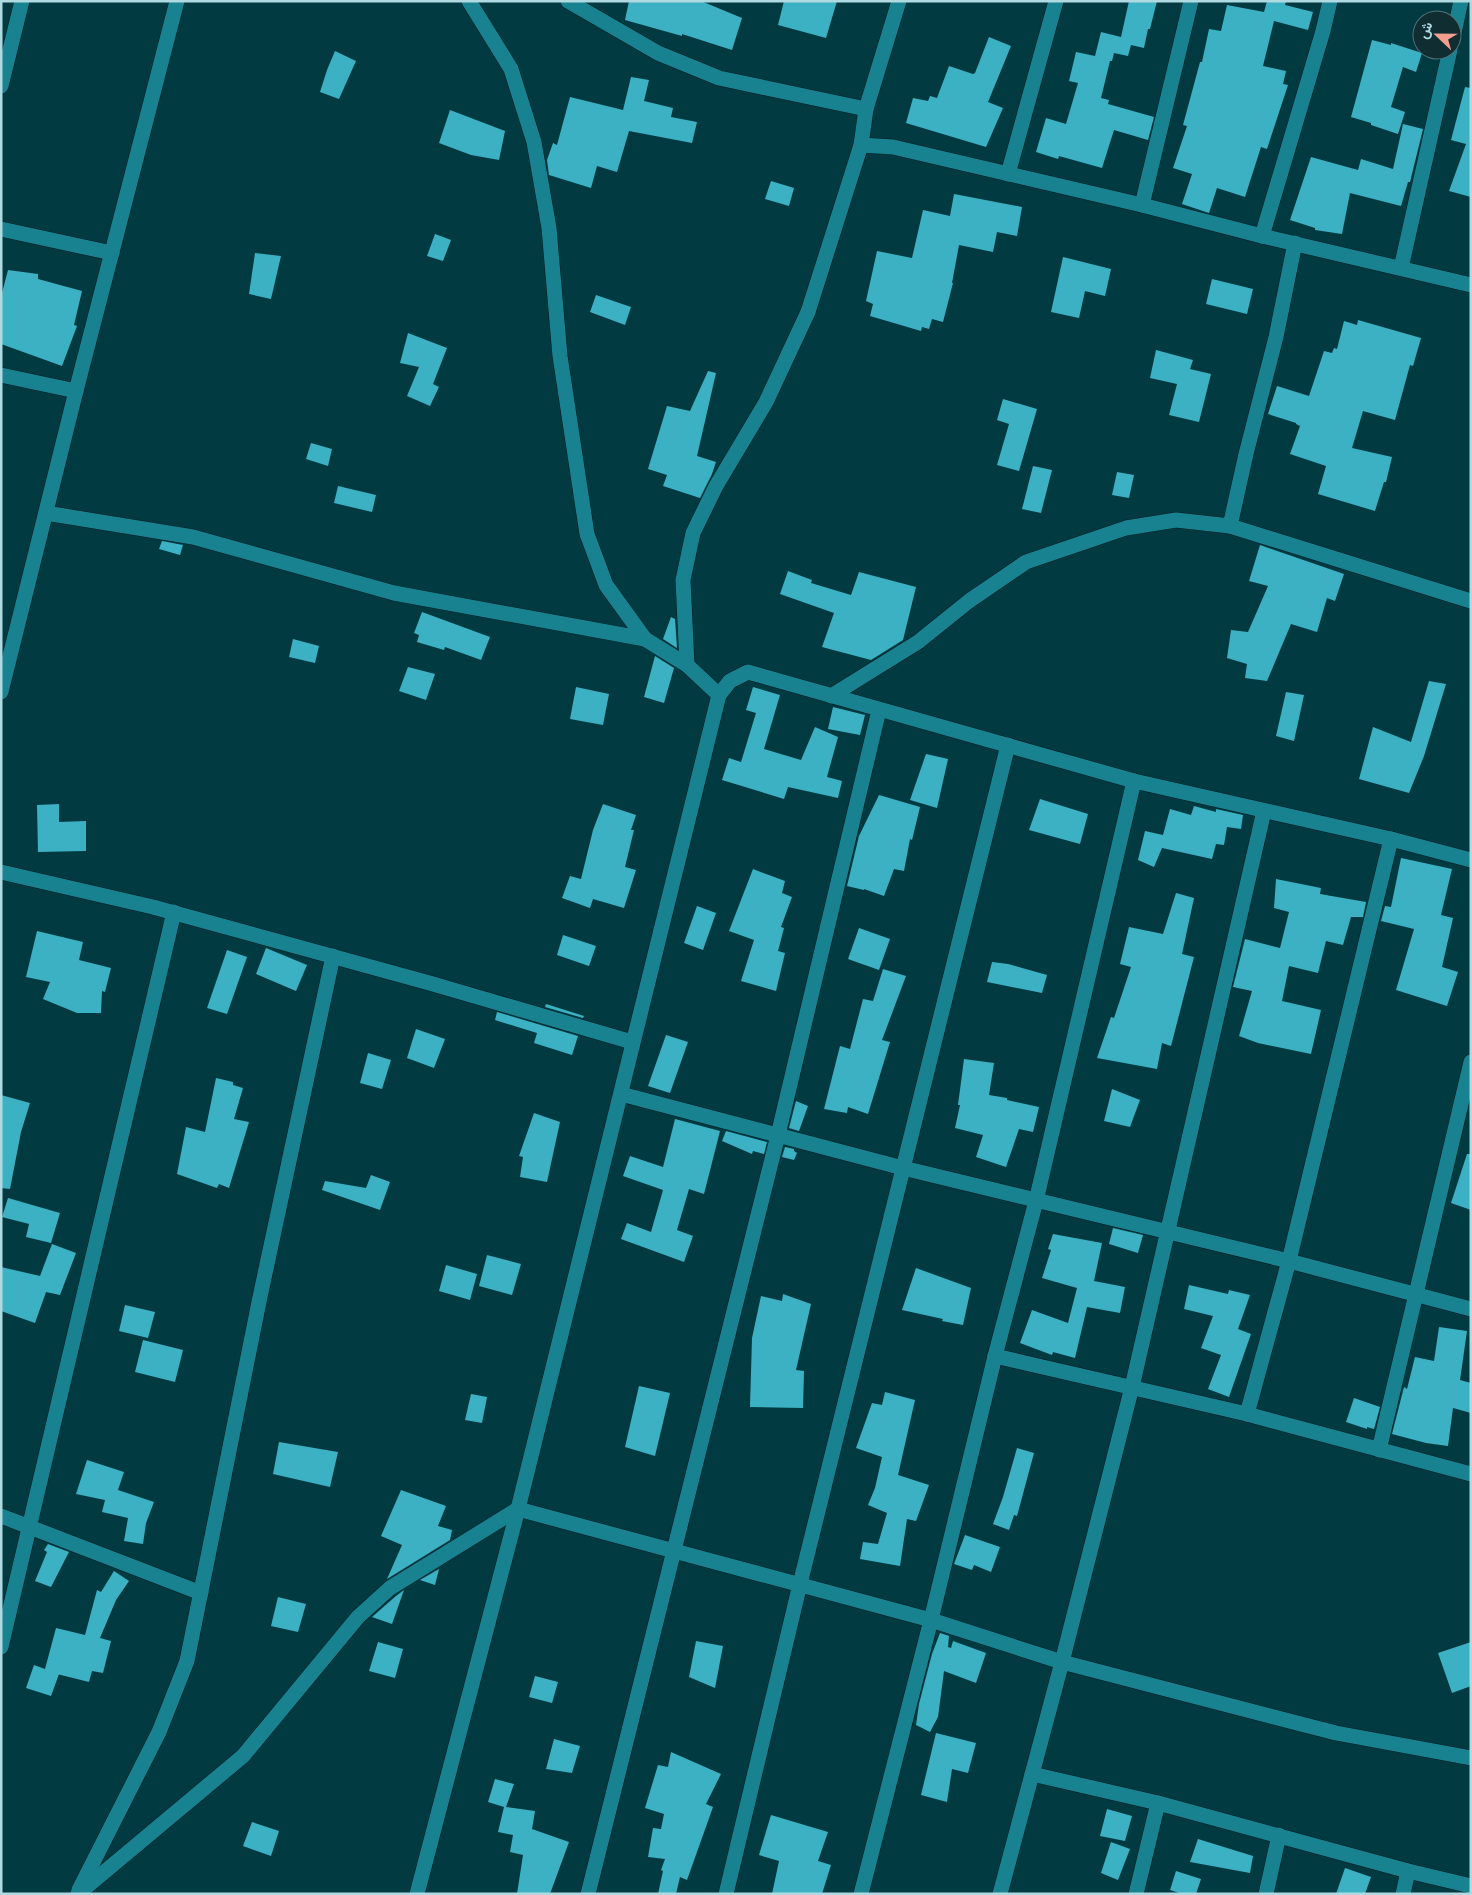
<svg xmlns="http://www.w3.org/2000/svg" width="1472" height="1895" viewBox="0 0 1472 1895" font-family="'Sofia Sans Condensed',Vazirmatn,sans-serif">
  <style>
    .building { fill: #3cb1c3 }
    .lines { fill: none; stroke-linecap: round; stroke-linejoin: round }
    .minor-casing { stroke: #011f23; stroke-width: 16 }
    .minor { stroke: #198290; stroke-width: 15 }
  </style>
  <rect width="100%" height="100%" fill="#023a41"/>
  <g class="building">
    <path d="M 629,1 L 701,1 L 742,18 L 732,50 L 682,34 L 682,36 L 625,20 Z"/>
    <path d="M 784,1 L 837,1 L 826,38 L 778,25 Z"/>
    <path d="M 1129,1 L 1157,1 L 1150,29 L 1148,29 L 1144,48 L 1131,45 L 1128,56 L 1114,53 L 1112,61 L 1110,61 L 1101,98 L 1109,100 L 1108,104 L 1154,117 L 1148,140 L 1114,130 L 1102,168 L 1059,156 L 1058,159 L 1036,152 L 1046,118 L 1066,124 L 1078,83 L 1069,81 L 1076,52 L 1095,56 L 1101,32 L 1121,37 Z"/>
    <path d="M 1267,1 L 1286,1 L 1285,5 L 1313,12 L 1308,30 L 1274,21 L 1263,66 L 1286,71 L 1283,84 L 1288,85 L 1267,149 L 1261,147 L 1245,197 L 1217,188 L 1209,213 L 1182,204 L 1192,174 L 1173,168 L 1187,126 L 1183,125 L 1200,62 L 1202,62 L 1209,29 L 1221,31 L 1227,5 L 1264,12 Z"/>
    <path d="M 989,37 L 1011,46 L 988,102 L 1003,108 L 986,147 L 906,123 L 913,98 L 928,101 L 930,96 L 937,98 L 949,66 L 973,74 L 975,73 Z"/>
    <path d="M 1372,40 L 1391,45 L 1391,43 L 1422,53 L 1416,72 L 1403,67 L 1391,107 L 1405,112 L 1398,134 L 1371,125 L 1371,123 L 1351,117 Z"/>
    <path d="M 335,51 L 356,61 L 339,99 L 320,92 L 327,70 Z"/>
    <path d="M 631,77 L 649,80 L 644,101 L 673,108 L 671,117 L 697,122 L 692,143 L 629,131 L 617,172 L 597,166 L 591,188 L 549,175 L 547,160 L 553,143 L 557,145 L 570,97 L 623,110 Z"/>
    <path d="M 1465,87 L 1471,88 L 1471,197 L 1449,191 L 1466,144 L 1451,140 Z"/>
    <path d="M 450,110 L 505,131 L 499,160 L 471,155 L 439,143 Z"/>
    <path d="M 1403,124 L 1423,129 L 1410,182 L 1408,182 L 1401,206 L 1350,193 L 1342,234 L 1315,230 L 1315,228 L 1290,220 L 1311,157 L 1358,170 L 1361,159 L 1393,169 Z"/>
    <path d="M 771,181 L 794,188 L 789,206 L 765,199 Z"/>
    <path d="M 954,194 L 1022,207 L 1017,236 L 997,232 L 993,252 L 959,245 L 952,283 L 953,283 L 943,322 L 932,319 L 929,329 L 922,327 L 921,331 L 870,316 L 873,304 L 866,301 L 877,251 L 912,258 L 923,210 L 950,216 Z"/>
    <path d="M 435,234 L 451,240 L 443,261 L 427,256 Z"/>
    <path d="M 255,253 L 281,256 L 271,299 L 249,294 Z"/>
    <path d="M 1063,257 L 1111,269 L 1105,296 L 1085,291 L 1079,318 L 1051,312 Z"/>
    <path d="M 8,270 L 38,274 L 38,279 L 82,291 L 74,325 L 77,326 L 62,366 L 1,344 L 1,297 Z"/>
    <path d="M 1212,279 L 1253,289 L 1247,314 L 1206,304 Z"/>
    <path d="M 596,295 L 631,307 L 625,325 L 590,312 Z"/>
    <path d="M 1358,320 L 1421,338 L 1413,366 L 1410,365 L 1395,420 L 1363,411 L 1352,448 L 1392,457 L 1386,482 L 1384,482 L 1375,511 L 1318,494 L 1326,466 L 1290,454 L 1300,426 L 1296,424 L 1296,423 L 1268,414 L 1277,386 L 1309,396 L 1324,351 L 1332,353 L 1334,348 L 1337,349 L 1344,321 L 1357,325 Z"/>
    <path d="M 408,333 L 447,348 L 433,384 L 439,387 L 430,406 L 407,396 L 419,367 L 400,363 Z"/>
    <path d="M 1156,350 L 1193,360 L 1190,369 L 1211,374 L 1199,422 L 1169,415 L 1177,384 L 1150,378 Z"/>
    <path d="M 708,371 L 716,373 L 697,456 L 716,462 L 712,474 L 700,498 L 663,486 L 667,475 L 648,469 L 667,406 L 690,411 Z"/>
    <path d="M 1003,399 L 1037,409 L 1019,471 L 997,465 L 1009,424 L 997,420 Z"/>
    <path d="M 311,443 L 332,449 L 328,466 L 306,459 Z"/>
    <path d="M 1033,466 L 1052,470 L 1041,513 L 1022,509 Z"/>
    <path d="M 1117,472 L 1134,475 L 1129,498 L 1112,495 Z"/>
    <path d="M 338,486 L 376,495 L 372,512 L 334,503 Z"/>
    <path d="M 162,541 L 183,545 L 180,555 L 159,549 Z"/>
    <path d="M 1260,545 L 1344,574 L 1335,601 L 1327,598 L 1317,632 L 1291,624 L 1267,681 L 1245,678 L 1247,664 L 1227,658 L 1231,630 L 1248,632 L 1268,586 L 1249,581 Z"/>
    <path d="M 788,571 L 812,580 L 811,583 L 851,595 L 859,572 L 916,587 L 903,640 L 871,660 L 822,647 L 834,613 L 780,594 Z"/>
    <path d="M 422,612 L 490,637 L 481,660 L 445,647 L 444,650 L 417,642 L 419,635 L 414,633 Z"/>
    <path d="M 671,617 L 675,619 L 677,648 L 663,639 Z"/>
    <path d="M 293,639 L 319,646 L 315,663 L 289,657 Z"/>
    <path d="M 655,656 L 674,668 L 664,703 L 644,697 Z"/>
    <path d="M 408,667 L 435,674 L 426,700 L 399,691 Z"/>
    <path d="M 1429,681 L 1446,684 L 1424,756 L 1409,793 L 1359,779 L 1373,727 L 1411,742 Z"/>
    <path d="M 576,687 L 609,694 L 603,725 L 570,719 Z"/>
    <path d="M 753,687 L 780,695 L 764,749 L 801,760 L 815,727 L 838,737 L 827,777 L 842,781 L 838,798 L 788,787 L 784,799 L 722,780 L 729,758 L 741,762 L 756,713 L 746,710 Z"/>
    <path d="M 1286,692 L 1304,695 L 1294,741 L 1276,736 Z"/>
    <path d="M 833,707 L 865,715 L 860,735 L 828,729 Z"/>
    <path d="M 926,754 L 948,759 L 937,808 L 910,800 Z"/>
    <path d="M 879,795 L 920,807 L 912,840 L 910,839 L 904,871 L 894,869 L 884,896 L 864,889 L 864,890 L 847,886 L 859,836 Z"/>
    <path d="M 1040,799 L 1088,814 L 1080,844 L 1029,830 Z"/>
    <path d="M 59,804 L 59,822 L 86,821 L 86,851 L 38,852 L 37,805 Z"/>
    <path d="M 603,804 L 636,815 L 631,830 L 634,830 L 625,867 L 636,870 L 624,908 L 593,899 L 590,908 L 562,898 L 570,876 L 581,879 L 593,830 Z"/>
    <path d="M 1194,806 L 1216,812 L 1216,809 L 1243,815 L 1241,829 L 1227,827 L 1224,845 L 1216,844 L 1212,859 L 1162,848 L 1154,867 L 1138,860 L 1145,831 L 1163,835 L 1170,809 L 1191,815 Z"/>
    <path d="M 1401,858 L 1452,869 L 1441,915 L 1453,918 L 1442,967 L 1458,972 L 1447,1006 L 1396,990 L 1414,929 L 1381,921 L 1385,906 L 1391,907 Z"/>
    <path d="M 753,869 L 785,881 L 782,893 L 792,897 L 781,927 L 784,928 L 778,951 L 785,953 L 776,991 L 741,981 L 754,940 L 729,931 Z"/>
    <path d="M 1276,879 L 1321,888 L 1320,894 L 1366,902 L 1363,917 L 1351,917 L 1343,945 L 1326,941 L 1318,973 L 1289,966 L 1282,1001 L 1321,1010 L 1311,1054 L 1258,1043 L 1239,1036 L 1252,991 L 1233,987 L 1245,939 L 1280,948 L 1289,912 L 1274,908 Z"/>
    <path d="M 1176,893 L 1194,898 L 1182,954 L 1194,957 L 1171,1046 L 1162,1043 L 1157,1069 L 1097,1058 L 1111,1017 L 1114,1018 L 1131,967 L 1120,964 L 1129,927 L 1163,934 Z"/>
    <path d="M 697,906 L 716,913 L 703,950 L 684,943 Z"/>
    <path d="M 859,928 L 890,939 L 879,970 L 848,959 Z"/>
    <path d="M 37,931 L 83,942 L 79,960 L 111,968 L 105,992 L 102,991 L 101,1013 L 77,1013 L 43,999 L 50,982 L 26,977 Z"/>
    <path d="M 563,935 L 596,946 L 589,966 L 557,955 Z"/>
    <path d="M 266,948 L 307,965 L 296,991 L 256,974 Z"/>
    <path d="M 227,950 L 247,957 L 227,1014 L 207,1008 Z"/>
    <path d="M 992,962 L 1008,964 L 1047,975 L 1042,993 L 987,982 Z"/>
    <path d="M 883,969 L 906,976 L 882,1040 L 890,1042 L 868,1114 L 848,1107 L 847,1113 L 824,1109 L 840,1046 L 850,1049 L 863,999 L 873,1001 Z"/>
    <path d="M 546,1004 L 584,1016 L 583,1018 L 545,1007 Z"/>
    <path d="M 497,1012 L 578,1036 L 572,1055 L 534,1043 L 537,1033 L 495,1020 Z"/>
    <path d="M 416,1029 L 445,1039 L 434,1068 L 407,1058 Z"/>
    <path d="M 666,1035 L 688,1042 L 670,1093 L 648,1086 Z"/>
    <path d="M 368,1053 L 391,1060 L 382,1089 L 360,1083 Z"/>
    <path d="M 964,1059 L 994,1063 L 989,1095 L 1007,1098 L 1007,1100 L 1039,1107 L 1033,1132 L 1019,1129 L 1006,1167 L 976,1157 L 983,1135 L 955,1128 L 960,1105 L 958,1105 Z"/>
    <path d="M 216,1078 L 233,1082 L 233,1085 L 243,1088 L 234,1119 L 249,1122 L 229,1188 L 219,1184 L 217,1188 L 177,1174 L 186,1127 L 205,1132 Z"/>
    <path d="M 1112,1089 L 1140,1100 L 1130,1127 L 1104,1121 Z"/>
    <path d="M 1,1095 L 30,1103 L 21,1132 L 10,1189 L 1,1188 Z"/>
    <path d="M 796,1101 L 808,1106 L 799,1131 L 789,1128 Z"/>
    <path d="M 534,1113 L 560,1122 L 547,1182 L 520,1177 L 523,1157 L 519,1156 Z"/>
    <path d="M 675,1119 L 720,1131 L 704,1194 L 689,1189 L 677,1230 L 693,1236 L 684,1262 L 621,1239 L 627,1223 L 651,1232 L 663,1190 L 623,1176 L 630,1156 L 663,1167 Z"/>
    <path d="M 726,1131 L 767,1142 L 764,1154 L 753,1151 L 752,1154 L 722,1141 Z"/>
    <path d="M 785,1147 L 794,1149 L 794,1151 L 797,1153 L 794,1160 L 782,1157 Z"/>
    <path d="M 1467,1154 L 1471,1154 L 1471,1210 L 1451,1203 Z"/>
    <path d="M 371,1175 L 390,1182 L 380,1210 L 322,1190 L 325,1181 L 366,1188 Z"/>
    <path d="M 8,1198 L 60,1213 L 51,1243 L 26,1237 L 29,1224 L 2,1217 Z"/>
    <path d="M 1113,1228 L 1143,1235 L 1138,1253 L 1109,1244 Z"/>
    <path d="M 1053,1234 L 1102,1243 L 1094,1281 L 1125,1287 L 1120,1313 L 1087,1307 L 1075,1358 L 1053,1352 L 1052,1355 L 1020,1343 L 1032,1310 L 1068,1323 L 1077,1288 L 1042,1278 L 1051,1250 L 1048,1249 Z"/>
    <path d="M 52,1244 L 76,1253 L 60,1295 L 46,1292 L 35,1323 L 1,1311 L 1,1267 L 40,1276 Z"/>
    <path d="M 487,1255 L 521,1264 L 512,1295 L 479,1286 Z"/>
    <path d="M 446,1265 L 477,1274 L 470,1300 L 439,1291 Z"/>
    <path d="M 916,1268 L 971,1288 L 963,1325 L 942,1321 L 943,1319 L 902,1310 Z"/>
    <path d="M 1189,1285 L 1228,1294 L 1229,1290 L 1250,1295 L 1238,1329 L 1251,1334 L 1229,1397 L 1208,1389 L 1221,1355 L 1201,1348 L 1213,1316 L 1184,1309 Z"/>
    <path d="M 783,1294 L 811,1304 L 796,1370 L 804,1371 L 803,1408 L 750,1407 L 752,1338 L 761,1296 L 782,1301 Z"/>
    <path d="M 125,1305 L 155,1312 L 148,1338 L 119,1331 Z"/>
    <path d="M 1439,1327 L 1467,1331 L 1460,1380 L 1471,1383 L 1471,1413 L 1453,1408 L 1448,1446 L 1426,1443 L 1392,1434 L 1404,1387 L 1407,1389 L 1415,1357 L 1434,1361 Z"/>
    <path d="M 143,1340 L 183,1350 L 175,1382 L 135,1372 Z"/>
    <path d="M 639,1386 L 670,1393 L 655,1456 L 625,1447 Z"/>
    <path d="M 885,1392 L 915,1400 L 898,1475 L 929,1485 L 916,1521 L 907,1519 L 900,1566 L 860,1559 L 863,1542 L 878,1544 L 887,1513 L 868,1505 L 875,1488 L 882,1457 L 856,1448 L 872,1403 L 882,1405 Z"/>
    <path d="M 471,1394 L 487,1397 L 482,1423 L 465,1420 Z"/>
    <path d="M 1354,1398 L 1380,1407 L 1374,1429 L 1367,1427 L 1367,1429 L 1346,1422 Z"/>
    <path d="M 279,1442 L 338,1452 L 330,1487 L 273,1474 Z"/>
    <path d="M 1017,1448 L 1034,1453 L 1017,1516 L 1014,1515 L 1009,1530 L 993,1524 L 1003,1497 Z"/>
    <path d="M 87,1460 L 124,1472 L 118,1490 L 154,1502 L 146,1523 L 143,1544 L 124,1541 L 128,1518 L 102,1512 L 105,1500 L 76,1494 Z"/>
    <path d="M 401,1490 L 446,1506 L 438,1526 L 452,1530 L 450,1540 L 387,1579 L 402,1545 L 381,1536 Z"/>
    <path d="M 965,1535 L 1000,1547 L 991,1572 L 974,1565 L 972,1570 L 954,1564 Z"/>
    <path d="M 48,1544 L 69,1552 L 51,1587 L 35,1581 L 47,1552 L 44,1550 Z"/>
    <path d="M 439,1569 L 435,1585 L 420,1580 Z"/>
    <path d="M 114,1571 L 129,1581 L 116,1600 L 100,1638 L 111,1641 L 103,1673 L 92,1671 L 89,1682 L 57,1674 L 59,1674 L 51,1696 L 26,1688 L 34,1665 L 45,1669 L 56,1628 L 85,1635 L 97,1590 L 101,1592 Z"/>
    <path d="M 404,1590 L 392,1624 L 372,1617 L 396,1596 Z"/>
    <path d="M 278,1597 L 306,1604 L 298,1632 L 271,1626 Z"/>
    <path d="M 940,1633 L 949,1636 L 948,1647 L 951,1648 L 953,1641 L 986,1653 L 976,1683 L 944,1671 L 938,1717 L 930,1732 L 916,1725 L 919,1704 L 932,1654 Z"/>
    <path d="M 696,1641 L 723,1646 L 715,1688 L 689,1677 Z"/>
    <path d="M 378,1642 L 403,1649 L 395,1678 L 369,1671 Z"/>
    <path d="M 1471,1642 L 1471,1686 L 1452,1693 L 1438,1653 Z"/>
    <path d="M 535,1676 L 558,1682 L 552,1703 L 529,1697 Z"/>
    <path d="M 936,1733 L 976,1743 L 968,1773 L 952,1769 L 947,1802 L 921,1795 Z"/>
    <path d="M 554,1739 L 580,1746 L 572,1773 L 546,1769 Z"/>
    <path d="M 671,1752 L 721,1774 L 706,1804 L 713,1807 L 687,1880 L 680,1877 L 676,1894 L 658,1894 L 663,1871 L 661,1870 L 665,1859 L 648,1857 L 653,1828 L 661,1829 L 664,1814 L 645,1808 L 658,1765 L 668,1767 Z"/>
    <path d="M 495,1779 L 514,1784 L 506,1807 L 535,1811 L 532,1829 L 569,1842 L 550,1894 L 517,1894 L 523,1855 L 510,1852 L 513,1835 L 498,1832 L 504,1807 L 488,1802 Z"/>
    <path d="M 1107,1809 L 1132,1816 L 1125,1841 L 1100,1836 Z"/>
    <path d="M 771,1815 L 828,1832 L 818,1861 L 831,1865 L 822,1894 L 772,1894 L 779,1861 L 759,1855 Z"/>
    <path d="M 252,1822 L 279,1831 L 271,1856 L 243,1846 Z"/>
    <path d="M 1198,1839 L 1253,1856 L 1250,1873 L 1190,1862 Z"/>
    <path d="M 1111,1842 L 1130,1849 L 1118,1880 L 1101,1873 Z"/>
    <path d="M 1345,1868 L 1371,1877 L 1365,1894 L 1336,1894 Z"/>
    <path d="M 1176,1871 L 1201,1879 L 1196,1894 L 1182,1894 L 1170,1890 Z"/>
  </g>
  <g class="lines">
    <defs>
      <g id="minor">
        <path d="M 469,1 L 511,69 L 534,142 L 549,228 L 560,356 L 587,534 L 606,585 L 645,639 L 687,665 L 719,695"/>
        <path d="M 568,1 L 658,53 L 719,78 L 866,109"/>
        <path d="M 1452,42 L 1461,1"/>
        <path d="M 1,86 L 22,1"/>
        <path d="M 861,145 L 893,147 L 1142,205 L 1262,236 L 1471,285"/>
        <path d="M 1008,174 L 1056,1"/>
        <path d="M 1142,205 L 1191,1"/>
        <path d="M 1,229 L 112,253"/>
        <path d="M 1262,236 L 1323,31 L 1330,1"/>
        <path d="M 1401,268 L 1450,50"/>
        <path d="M 1,375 L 76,391"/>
        <path d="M 46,513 L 193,537 L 394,593 L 645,639"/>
        <path d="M 1230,526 L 1471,601"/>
        <path d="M 687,665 L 683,580 L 693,533 L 716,486 L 766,402 L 808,312 L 861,145 L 866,109 L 899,1"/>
        <path d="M 1,692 L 76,391 L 177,1"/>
        <path d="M 831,696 L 918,642 L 969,601 L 1026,562 L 1126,528 L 1176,520 L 1230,526 L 1246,454 L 1276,337 L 1295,243"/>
        <path d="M 1,872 L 153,907 L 433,984 L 632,1042"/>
        <path d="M 621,1094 L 903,1168 L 1289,1261 L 1471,1309"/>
        <path d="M 995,1356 L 1247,1414 L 1471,1474"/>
        <path d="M 1247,1414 L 1289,1261 L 1391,839"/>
        <path d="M 1379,1450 L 1471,1062"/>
        <path d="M 1,1516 L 201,1593"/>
        <path d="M 1,1647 L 174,912"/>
        <path d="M 1032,1774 L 1158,1803 L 1408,1871 L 1471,1886"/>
        <path d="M 79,1890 L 159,1732 L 187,1661 L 260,1297 L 333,956"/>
        <path d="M 78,1894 L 243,1756 L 358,1617 L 390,1588 L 518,1509 L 931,1620 L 1062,1662 L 1336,1733 L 1471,1758"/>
        <path d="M 417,1894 L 518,1509 L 719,695 L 730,681 L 748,672 L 1134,781 L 1391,839 L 1471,860"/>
        <path d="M 588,1894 L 778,1135 L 879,710"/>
        <path d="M 726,1894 L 800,1584 L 1008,745"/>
        <path d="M 861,1894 L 931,1620 L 995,1356 L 1036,1201 L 1134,781"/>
        <path d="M 1000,1894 L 1062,1662 L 1132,1387 L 1264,811"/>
        <path d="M 1136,1894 L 1158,1803"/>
        <path d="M 1266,1894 L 1279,1835"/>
        <path d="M 1403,1894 L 1408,1871"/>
      </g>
    </defs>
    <use href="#minor" class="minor-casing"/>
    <use href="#minor" class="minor"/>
  </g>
  <rect width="1472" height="1895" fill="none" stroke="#b0dae2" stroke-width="5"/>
  <g transform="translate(1437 35) rotate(292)"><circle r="24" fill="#102e32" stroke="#507378"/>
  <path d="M0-4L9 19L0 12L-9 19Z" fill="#f59d8f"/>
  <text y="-8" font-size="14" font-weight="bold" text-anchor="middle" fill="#b0dae2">ش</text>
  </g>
</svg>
